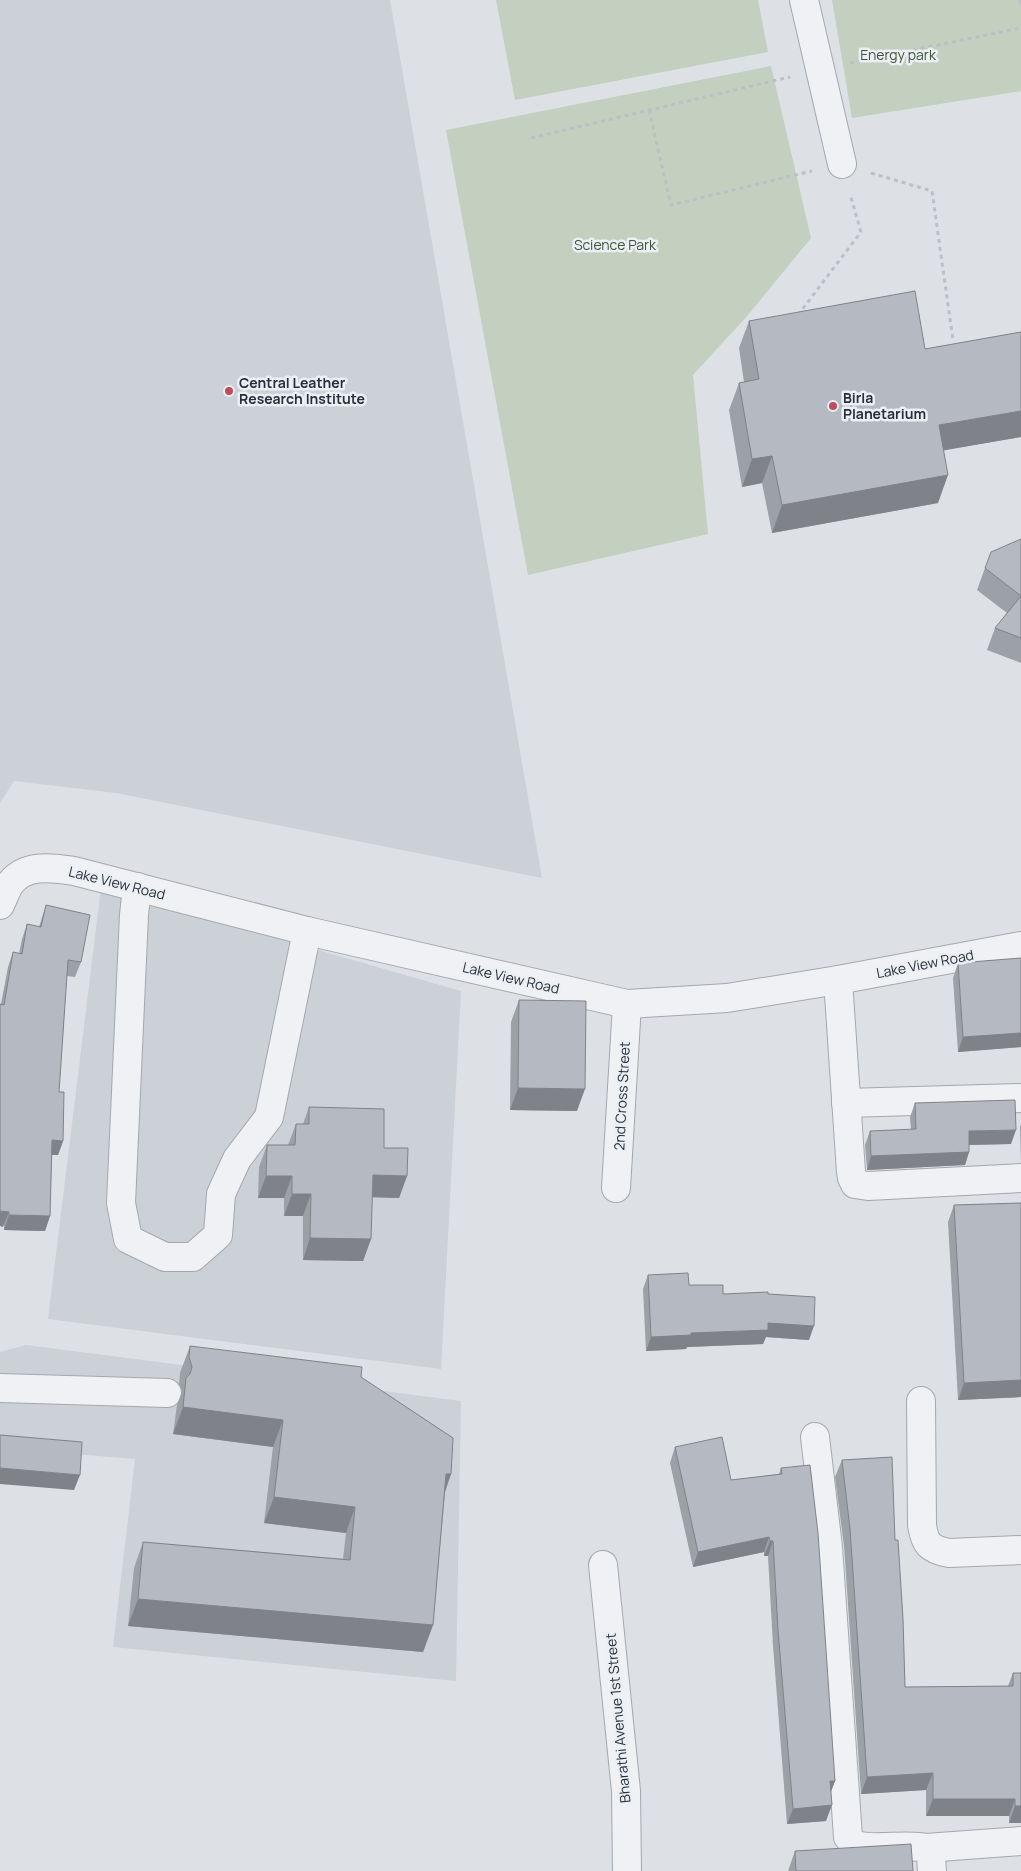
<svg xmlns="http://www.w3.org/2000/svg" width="1021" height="1871" viewBox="0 0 1021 1871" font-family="Manrope,sans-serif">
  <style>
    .built { fill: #ccd0d7 }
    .green { fill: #c3cfbf }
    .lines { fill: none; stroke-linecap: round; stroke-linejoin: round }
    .minor-casing { stroke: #a3a8af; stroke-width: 30 }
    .path { stroke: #bcbfc5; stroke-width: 3; stroke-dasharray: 4 4; stroke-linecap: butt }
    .minor { stroke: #f0f1f5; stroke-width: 28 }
    .wall { fill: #9ca0a7 }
    .shaded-wall { fill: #7f8288 }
    .building { fill: #b5bac2; stroke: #7f8288 }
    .poi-dot { fill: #c14c5d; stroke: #eceff4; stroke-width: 2 }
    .labels { text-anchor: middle; stroke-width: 5; stroke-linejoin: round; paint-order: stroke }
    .park-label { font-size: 14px; fill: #3c5537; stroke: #eceff4 }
    .poi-label { font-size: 14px; font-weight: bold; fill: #282f3b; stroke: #eceff4; text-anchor: start }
    .street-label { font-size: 14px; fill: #282f3b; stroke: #eceff4 }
  </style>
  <rect width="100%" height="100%" fill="#dde1e6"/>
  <g class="built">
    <path d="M 0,0 L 390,0 L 542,878 L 116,793 L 14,781 L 0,803 Z"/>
    <path d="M 101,888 L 461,991 L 441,1369 L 48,1319 Z"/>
    <path d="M 26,1345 L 461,1401 L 456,1681 L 113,1647 L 135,1459 L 0,1448 L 0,1352 Z"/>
  </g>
  <g class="green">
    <path d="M 496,0 L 758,0 L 768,52 L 515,100 Z"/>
    <path d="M 832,0 L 1021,0 L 1021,91 L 852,118 Z"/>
    <path d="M 771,66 L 811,238 L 748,315 L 693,375 L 708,534 L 528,575 L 446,130 Z"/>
  </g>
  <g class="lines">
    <defs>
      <g id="minor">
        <path d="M 804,0 L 842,164"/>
        <path d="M 137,887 L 134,915 L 121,1203 L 128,1239 L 165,1257 L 193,1257 L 218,1235 L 221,1194 L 237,1159 L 269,1117 L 307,931"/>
        <path d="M 0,905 C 3,899 6,890 10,884 C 25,863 53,868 74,871 L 307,931 L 627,1004 L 727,998 L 838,980 L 1021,946"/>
        <path d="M 838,980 L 851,1172 L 852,1178 L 855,1184 L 868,1186 L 1021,1178"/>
        <path d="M 846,1103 L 1021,1098"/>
        <path d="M 616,1188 L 627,1004"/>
        <path d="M 0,1388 L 167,1393"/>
        <path d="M 921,1401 L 922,1525 C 925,1544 929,1549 949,1553 L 1021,1550"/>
        <path d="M 815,1437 L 828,1547 L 848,1837 C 850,1839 851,1841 853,1843 C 866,1852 908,1843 926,1848 L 931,1855 L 932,1871"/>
        <path d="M 603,1565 L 626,1791 L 627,1871"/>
        <path d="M 926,1848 L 1021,1841"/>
      </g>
    </defs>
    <use href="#minor" class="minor-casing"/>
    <g class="path">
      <path d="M 1020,0 L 1021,6"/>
      <path d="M 850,63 L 1021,28"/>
      <path d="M 649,110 L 671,205 L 812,171"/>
      <path d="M 531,138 L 790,77"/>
      <path d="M 871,173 L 932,191 L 953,340"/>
      <path d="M 798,315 L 861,232 L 850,194"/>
    </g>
    <use href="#minor" class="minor"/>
  </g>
  <g class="wall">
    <path d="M 749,321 L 925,349 L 1021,332 L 1021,437 L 943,450 L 938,503 L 772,533 L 762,483 L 742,487 L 729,410 L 739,383 L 744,382 L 739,348 Z"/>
    <path d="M 1021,539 L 1021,663 L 987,650 L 995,628 L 1007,613 L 977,590 L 985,568 Z"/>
    <path d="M 46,905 L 81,962 L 75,977 L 67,976 L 59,1092 L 63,1141 L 58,1155 L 52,1155 L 50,1216 L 45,1231 L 4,1230 L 1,1004 L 8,967 L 13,952 L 19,954 L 22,939 L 27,924 L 39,927 Z"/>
    <path d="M 1021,958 L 1021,1047 L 958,1052 L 953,978 L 958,963 Z"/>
    <path d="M 519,1000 L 577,1111 L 510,1110 L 511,1022 Z"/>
    <path d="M 915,1103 L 1011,1144 L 969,1145 L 969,1152 L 965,1165 L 867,1170 L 865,1145 L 870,1131 L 911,1130 L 910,1117 Z"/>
    <path d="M 309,1107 L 384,1148 L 407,1176 L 399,1198 L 372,1197 L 371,1239 L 363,1261 L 303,1260 L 303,1216 L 284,1216 L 284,1198 L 258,1198 L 259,1167 L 267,1145 L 288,1145 L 296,1124 L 303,1124 Z"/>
    <path d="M 1021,1125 L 1021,1163 L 1020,1127 Z"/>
    <path d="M 1021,1192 L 1021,1397 L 958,1400 L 948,1222 L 954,1205 L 1021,1203 Z"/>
    <path d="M 648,1275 L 723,1294 L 768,1294 L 809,1340 L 766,1337 L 763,1344 L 687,1347 L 686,1349 L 646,1351 L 643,1289 Z"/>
    <path d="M 190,1346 L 361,1377 L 451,1474 L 445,1493 L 433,1625 L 423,1652 L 128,1626 L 134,1568 L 143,1542 L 343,1559 L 346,1533 L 264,1523 L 273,1447 L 173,1434 L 177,1405 L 182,1391 L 179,1384 L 180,1373 Z"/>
    <path d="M 675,1447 L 731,1480 L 779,1474 L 781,1468 L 835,1781 L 831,1792 L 826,1821 L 787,1824 L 773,1646 L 768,1556 L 764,1556 L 764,1552 L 693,1567 L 670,1463 Z"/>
    <path d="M 842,1460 L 895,1540 L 905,1687 L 1008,1686 L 1013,1673 L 1021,1673 L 1021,1823 L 1009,1823 L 1009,1816 L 926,1816 L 926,1790 L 861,1794 L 844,1546 L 835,1477 Z"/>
    <path d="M 795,1851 L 796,1871 L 788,1871 Z"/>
  </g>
  <g class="shaded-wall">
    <path d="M 1021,411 L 1021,437 L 929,453 L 939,425 Z"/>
    <path d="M 772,456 L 762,483 L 742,487 L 752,459 Z"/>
    <path d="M 948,475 L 938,503 L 772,533 L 782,505 Z"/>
    <path d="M 1021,1033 L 1021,1047 L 958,1052 L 963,1037 Z"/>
    <path d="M 518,1088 L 585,1089 L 577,1111 L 510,1110 Z"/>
    <path d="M 1016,1130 L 1011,1144 L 964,1145 L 969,1131 Z"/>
    <path d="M 52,1140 L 63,1141 L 58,1155 L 46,1155 Z"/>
    <path d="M 969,1152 L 965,1165 L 867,1170 L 871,1156 Z"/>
    <path d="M 373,1175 L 407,1176 L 399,1198 L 365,1197 Z"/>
    <path d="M 266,1176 L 292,1176 L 284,1198 L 258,1198 Z"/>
    <path d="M 292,1194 L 311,1194 L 303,1216 L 284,1216 Z"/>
    <path d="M 0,1211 L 9,1212 L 3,1227 L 0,1226 Z"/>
    <path d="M 9,1215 L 50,1216 L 45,1231 L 4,1230 Z"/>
    <path d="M 310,1238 L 371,1239 L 363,1261 L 303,1260 Z"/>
    <path d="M 768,1323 L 814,1326 L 809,1340 L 766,1337 L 763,1344 L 687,1347 L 686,1349 L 646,1351 L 651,1337 Z"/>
    <path d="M 1021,1380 L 1021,1397 L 958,1400 L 964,1383 Z"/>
    <path d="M 183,1407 L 283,1420 L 273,1447 L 173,1434 Z"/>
    <path d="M 0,1468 L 80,1475 L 74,1490 L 0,1484 Z"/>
    <path d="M 446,1474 L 451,1474 L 441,1501 Z"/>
    <path d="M 274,1497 L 355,1507 L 346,1533 L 264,1523 Z"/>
    <path d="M 769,1537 L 764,1552 L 693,1567 L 698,1552 Z"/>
    <path d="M 770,1541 L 773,1541 L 768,1556 L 764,1556 Z"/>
    <path d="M 138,1599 L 433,1625 L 423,1652 L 128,1626 Z"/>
    <path d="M 933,1773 L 926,1790 L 861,1794 L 867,1777 Z"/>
    <path d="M 830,1781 L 835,1781 L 829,1796 Z"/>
    <path d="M 933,1799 L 1015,1799 L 1009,1816 L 926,1816 Z"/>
    <path d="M 832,1805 L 826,1821 L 787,1824 L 793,1809 Z"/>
    <path d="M 1015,1806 L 1021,1806 L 1021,1823 L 1009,1823 Z"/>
  </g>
  <g class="building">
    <path d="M 915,291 L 925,349 L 1021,332 L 1021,411 L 939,425 L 948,475 L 782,505 L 772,456 L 752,459 L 739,383 L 759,379 L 749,321 Z"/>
    <path d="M 1021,539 L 1021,638 L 995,628 L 1021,596 L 985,568 L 991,552 Z"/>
    <path d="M 46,905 L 90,915 L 81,962 L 68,960 L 59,1092 L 64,1092 L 63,1141 L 52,1140 L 50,1216 L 9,1215 L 9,1212 L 0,1211 L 0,1004 L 4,1005 L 13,952 L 22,954 L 27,924 L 41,927 Z"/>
    <path d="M 1021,958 L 1021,1033 L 963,1037 L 958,963 Z"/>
    <path d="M 519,1000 L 586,1001 L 585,1089 L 518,1088 Z"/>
    <path d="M 1015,1100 L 1016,1130 L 969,1131 L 969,1152 L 871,1156 L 870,1131 L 916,1129 L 915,1103 Z"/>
    <path d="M 309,1107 L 384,1109 L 384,1148 L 408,1148 L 407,1176 L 373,1175 L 371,1239 L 310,1238 L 311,1194 L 292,1194 L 292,1176 L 266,1176 L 267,1145 L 295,1145 L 296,1124 L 309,1124 Z"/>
    <path d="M 1021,1203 L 1021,1380 L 964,1383 L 954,1205 Z"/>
    <path d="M 688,1273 L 689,1285 L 723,1285 L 723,1294 L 768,1292 L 768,1294 L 815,1297 L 814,1326 L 768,1323 L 768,1330 L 691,1333 L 691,1335 L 651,1337 L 648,1275 Z"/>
    <path d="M 190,1346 L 362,1367 L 361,1377 L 453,1438 L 451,1474 L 446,1474 L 433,1625 L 138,1599 L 143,1542 L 350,1560 L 355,1507 L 274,1497 L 283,1420 L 183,1407 L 186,1378 L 190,1374 L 192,1367 L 189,1357 Z"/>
    <path d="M 0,1435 L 82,1442 L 80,1475 L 0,1468 Z"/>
    <path d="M 722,1437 L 731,1480 L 782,1474 L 781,1468 L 810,1465 L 818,1533 L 835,1781 L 830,1781 L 832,1805 L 793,1809 L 778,1630 L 773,1541 L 770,1541 L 769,1537 L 698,1552 L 675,1447 Z"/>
    <path d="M 892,1457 L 895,1540 L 898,1540 L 903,1619 L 905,1687 L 1013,1686 L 1013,1673 L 1021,1673 L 1021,1806 L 1015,1806 L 1015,1799 L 933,1799 L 933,1773 L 867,1777 L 850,1529 L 842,1460 Z"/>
    <path d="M 911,1844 L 913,1871 L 796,1871 L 795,1851 Z"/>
  </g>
  <g class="poi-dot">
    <circle cx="229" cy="391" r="5"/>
    <circle cx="833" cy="406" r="5"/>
  </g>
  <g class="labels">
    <g class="park-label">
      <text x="898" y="60">Energy park</text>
      <text x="615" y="250">Science Park</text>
    </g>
    <g class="poi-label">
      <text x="239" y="388">Central Leather<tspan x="239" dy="16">Research Institute</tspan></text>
      <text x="843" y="403">Birla<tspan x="843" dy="16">Planetarium</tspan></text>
    </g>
    <g class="street-label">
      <text transform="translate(117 883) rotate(14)" y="5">Lake View Road</text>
      <text transform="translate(925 964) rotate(-11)" y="5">Lake View Road</text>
      <text transform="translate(511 978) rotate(13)" y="5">Lake View Road</text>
      <text transform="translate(622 1096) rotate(-87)" y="5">2nd Cross Street</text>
      <text transform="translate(618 1718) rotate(-95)" y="5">Bharathi Avenue 1st Street</text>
    </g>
  </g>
</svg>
